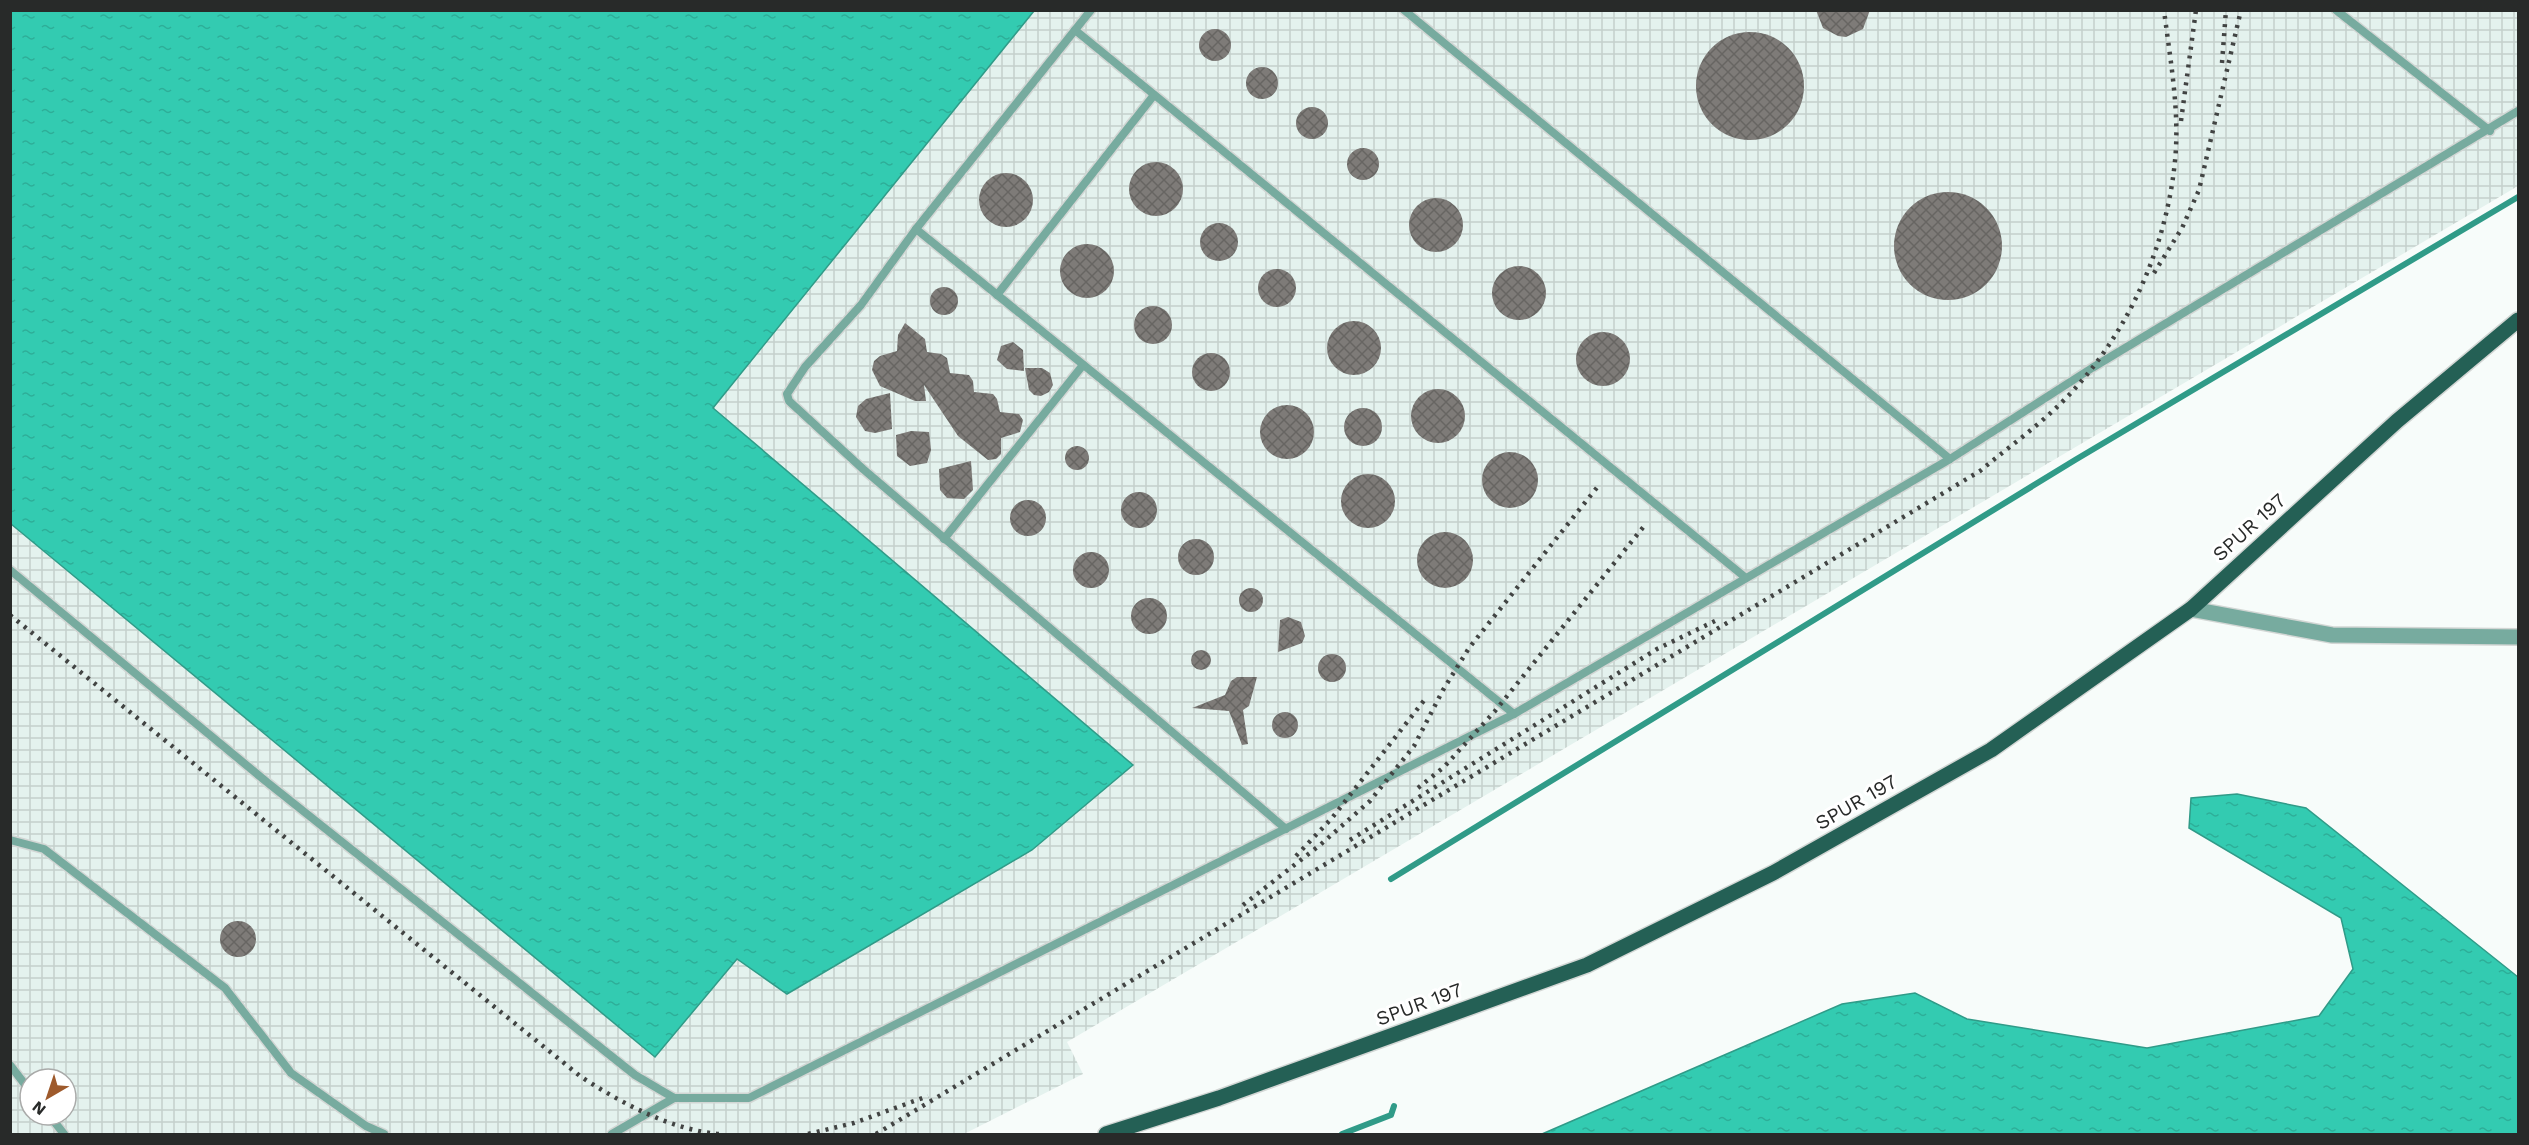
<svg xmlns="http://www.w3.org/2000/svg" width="2529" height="1145" viewBox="0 0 2529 1145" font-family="'Work Sans',sans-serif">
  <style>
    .industrial { fill: url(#industrial-grid); fill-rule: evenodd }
    .water { fill: url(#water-ripples); stroke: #309b88; stroke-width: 1.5 }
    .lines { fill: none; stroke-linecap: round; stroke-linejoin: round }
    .stream { stroke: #309b88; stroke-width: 6 }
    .building { fill: url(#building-cross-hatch) }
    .lane-casing { stroke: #d2d6d4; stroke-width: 11 }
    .street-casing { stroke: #d2d6d4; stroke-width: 18 }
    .primary-casing { stroke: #d2d6d4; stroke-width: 18 }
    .lane { stroke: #77ab9f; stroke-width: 8 }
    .street { stroke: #77ab9f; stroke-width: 15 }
    .primary { stroke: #246055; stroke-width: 15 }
    .rail { stroke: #424443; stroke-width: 4.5; stroke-dasharray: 3 6; stroke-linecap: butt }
    .labels { text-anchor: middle; stroke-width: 6; stroke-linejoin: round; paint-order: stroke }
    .street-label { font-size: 20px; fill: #282a29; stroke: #fff }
  </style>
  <defs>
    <pattern id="industrial-grid" width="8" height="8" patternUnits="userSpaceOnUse" patternTransform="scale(1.5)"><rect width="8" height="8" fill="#e4f2ee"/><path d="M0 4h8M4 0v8" fill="none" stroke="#c4d0cc"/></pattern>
    <pattern id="water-ripples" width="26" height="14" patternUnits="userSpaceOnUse" patternTransform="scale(1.5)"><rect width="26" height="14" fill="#33cbb1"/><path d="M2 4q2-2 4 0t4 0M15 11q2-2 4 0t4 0" fill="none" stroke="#2dae98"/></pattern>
    <pattern id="building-cross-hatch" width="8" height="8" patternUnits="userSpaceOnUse" patternTransform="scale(1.5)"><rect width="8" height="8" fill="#7e7b78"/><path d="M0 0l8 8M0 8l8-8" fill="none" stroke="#676562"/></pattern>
  </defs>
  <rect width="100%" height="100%" fill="#f7fcfa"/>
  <path class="industrial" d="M 1034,11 L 2518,11 L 2518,186 L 1067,1042 L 1083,1074 L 964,1134 L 11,1134 L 10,524 L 655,1057 L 737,959 L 1133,765 L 713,408 ZM 30,1079 L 66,1079 L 66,1115 L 30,1115 Z"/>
  <g class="water">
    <path d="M 10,11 L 1034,11 L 713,408 L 1133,765 L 1032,850 L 787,994 L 737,959 L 655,1057 L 11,524 Z"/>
    <path d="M 2237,794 L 2306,808 L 2518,977 L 2518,1134 L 1542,1134 L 1842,1004 L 1915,993 L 1967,1019 L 2147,1048 L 2319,1016 L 2353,969 L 2341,918 L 2189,828 L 2191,798 Z"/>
  </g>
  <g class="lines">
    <g class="stream">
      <path d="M 1391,879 L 2075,460 L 2518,197"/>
      <path d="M 1342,1134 L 1391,1115 L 1394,1106"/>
    </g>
  </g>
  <g class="building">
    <path d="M 1816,10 L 1870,10 L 1863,29 L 1846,37 L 1838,36 L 1823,28 Z"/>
    <circle cx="1215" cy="45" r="16"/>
    <circle cx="1750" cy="86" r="54"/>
    <circle cx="1262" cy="83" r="16"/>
    <circle cx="1312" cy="123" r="16"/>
    <circle cx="1363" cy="164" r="16"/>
    <circle cx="1156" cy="189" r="27"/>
    <circle cx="1006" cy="200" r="27"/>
    <circle cx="1948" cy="246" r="54"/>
    <circle cx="1436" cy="225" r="27"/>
    <circle cx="1219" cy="242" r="19"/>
    <circle cx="1087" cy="271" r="27"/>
    <circle cx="1519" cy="293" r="27"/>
    <circle cx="1277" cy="288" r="19"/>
    <circle cx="944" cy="301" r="14"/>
    <circle cx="1153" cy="325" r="19"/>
    <circle cx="1354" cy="348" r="27"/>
    <path d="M 905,323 L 925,339 L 927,352 L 941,354 L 947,358 L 950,373 L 969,375 L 973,381 L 974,392 L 993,394 L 997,399 L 1000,412 L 1019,414 L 1023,420 L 1020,432 L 1001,438 L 1001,454 L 996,459 L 988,460 L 958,436 L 924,385 L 926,401 L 915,401 L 880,386 L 872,370 L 874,361 L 880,356 L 897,351 L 898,335 Z"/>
    <circle cx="1603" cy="359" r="27"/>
    <path d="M 1013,342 L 1023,350 L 1024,371 L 1007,369 L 997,360 L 1001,346 Z"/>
    <circle cx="1211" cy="372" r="19"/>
    <path d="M 1025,368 L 1042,368 L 1050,373 L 1053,385 L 1049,392 L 1041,396 L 1034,395 L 1029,390 Z"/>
    <circle cx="1438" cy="416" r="27"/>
    <path d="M 890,393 L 892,429 L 875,433 L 865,431 L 856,417 L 858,406 L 866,399 Z"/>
    <circle cx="1287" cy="432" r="27"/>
    <circle cx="1363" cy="427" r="19"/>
    <path d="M 911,431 L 929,432 L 931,450 L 927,463 L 910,466 L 897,456 L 896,435 Z"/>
    <circle cx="1077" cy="458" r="12"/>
    <circle cx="1510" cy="480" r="28"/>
    <path d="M 971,461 L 973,490 L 964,499 L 947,498 L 940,490 L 939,469 Z"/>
    <circle cx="1368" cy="501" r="27"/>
    <circle cx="1139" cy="510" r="18"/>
    <circle cx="1028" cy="518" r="18"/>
    <circle cx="1445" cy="560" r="28"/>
    <circle cx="1196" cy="557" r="18"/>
    <circle cx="1091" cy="570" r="18"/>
    <circle cx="1251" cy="600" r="12"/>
    <circle cx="1149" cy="616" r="18"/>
    <path d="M 1288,617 L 1301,622 L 1305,636 L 1302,643 L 1278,652 L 1280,620 Z"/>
    <circle cx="1201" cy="660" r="10"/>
    <circle cx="1332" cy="668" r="14"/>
    <path d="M 1237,677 L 1257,677 L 1249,706 L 1243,710 L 1248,744 L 1242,745 L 1229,711 L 1192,708 L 1225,695 L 1231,681 Z"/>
    <circle cx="1285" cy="725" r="13"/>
    <circle cx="238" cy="939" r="18"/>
  </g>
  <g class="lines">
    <defs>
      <g id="lane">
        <path d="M 1091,10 L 916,229 L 1514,714"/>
        <path d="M 1404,10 L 1950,459"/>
        <path d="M 2336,10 L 2490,131"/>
        <path d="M 1075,30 L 1746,578"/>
        <path d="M 916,229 L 861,305 L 805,367 L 787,394 L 789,401 L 863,469 L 1286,829"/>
        <path d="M 997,295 L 1154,95"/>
        <path d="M 944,539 L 1083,365"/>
        <path d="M 10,570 L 268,783 L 635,1075 L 674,1098 L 749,1098 L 1514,714 L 1950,459 L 2092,368 L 2518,111"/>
        <path d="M 10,840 L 44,849 L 225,988 L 291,1073 L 366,1126 L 384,1134"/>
        <path d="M 10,1065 L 30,1091"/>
        <path d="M 49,1115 L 64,1134"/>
        <path d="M 612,1134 L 674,1098"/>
      </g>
      <path id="street" d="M 2191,609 L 2332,635 L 2518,637"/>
      <path id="primary" d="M 1106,1134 L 1219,1098 L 1587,965 L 1773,873 L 1991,750 L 2191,609 L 2397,421 L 2518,320"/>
    </defs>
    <use href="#lane" class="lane-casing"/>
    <use href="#street" class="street-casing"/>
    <use href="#primary" class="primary-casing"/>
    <use href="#lane" class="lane"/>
    <use href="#street" class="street"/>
    <use href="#primary" class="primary"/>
    <g class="rail">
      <path d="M 2222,63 L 2226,10"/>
      <path d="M 2181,121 L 2196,10"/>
      <path d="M 2154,273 L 2182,228 L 2199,190 L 2241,10"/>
      <path d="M 10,615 L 580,1076 C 619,1102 671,1130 719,1134"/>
      <path d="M 1418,788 L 1444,767 L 1495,711 L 1645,525"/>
      <path d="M 1350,840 L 1657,649 L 1715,621"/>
      <path d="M 1296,856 L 1332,818 L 1426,698"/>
      <path d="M 1243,905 L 1320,845 L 1370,801 L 1414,746 L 1443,690 L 1469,648 L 1599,485"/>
      <path d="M 808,1134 L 854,1123 L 928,1096"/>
      <path d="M 876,1134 L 1980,471 C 2005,450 2033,430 2057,407 C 2124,343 2166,252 2175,161 C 2180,111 2170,59 2164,10"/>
    </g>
  </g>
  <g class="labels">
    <g class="street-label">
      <text transform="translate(2249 527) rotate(-42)" y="7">SPUR 197</text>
      <text transform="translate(1856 802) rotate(-30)" y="7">SPUR 197</text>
      <text transform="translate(1419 1004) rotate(-20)" y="7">SPUR 197</text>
    </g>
  </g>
  <rect width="2529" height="1145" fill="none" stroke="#282a29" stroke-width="24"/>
  <g transform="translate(48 1097) rotate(219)"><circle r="28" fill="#ffffff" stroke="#a9aaa9" stroke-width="1.5"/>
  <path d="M0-4.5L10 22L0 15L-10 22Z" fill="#9e5a2c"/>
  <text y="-9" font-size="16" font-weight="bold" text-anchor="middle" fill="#282a29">N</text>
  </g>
</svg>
